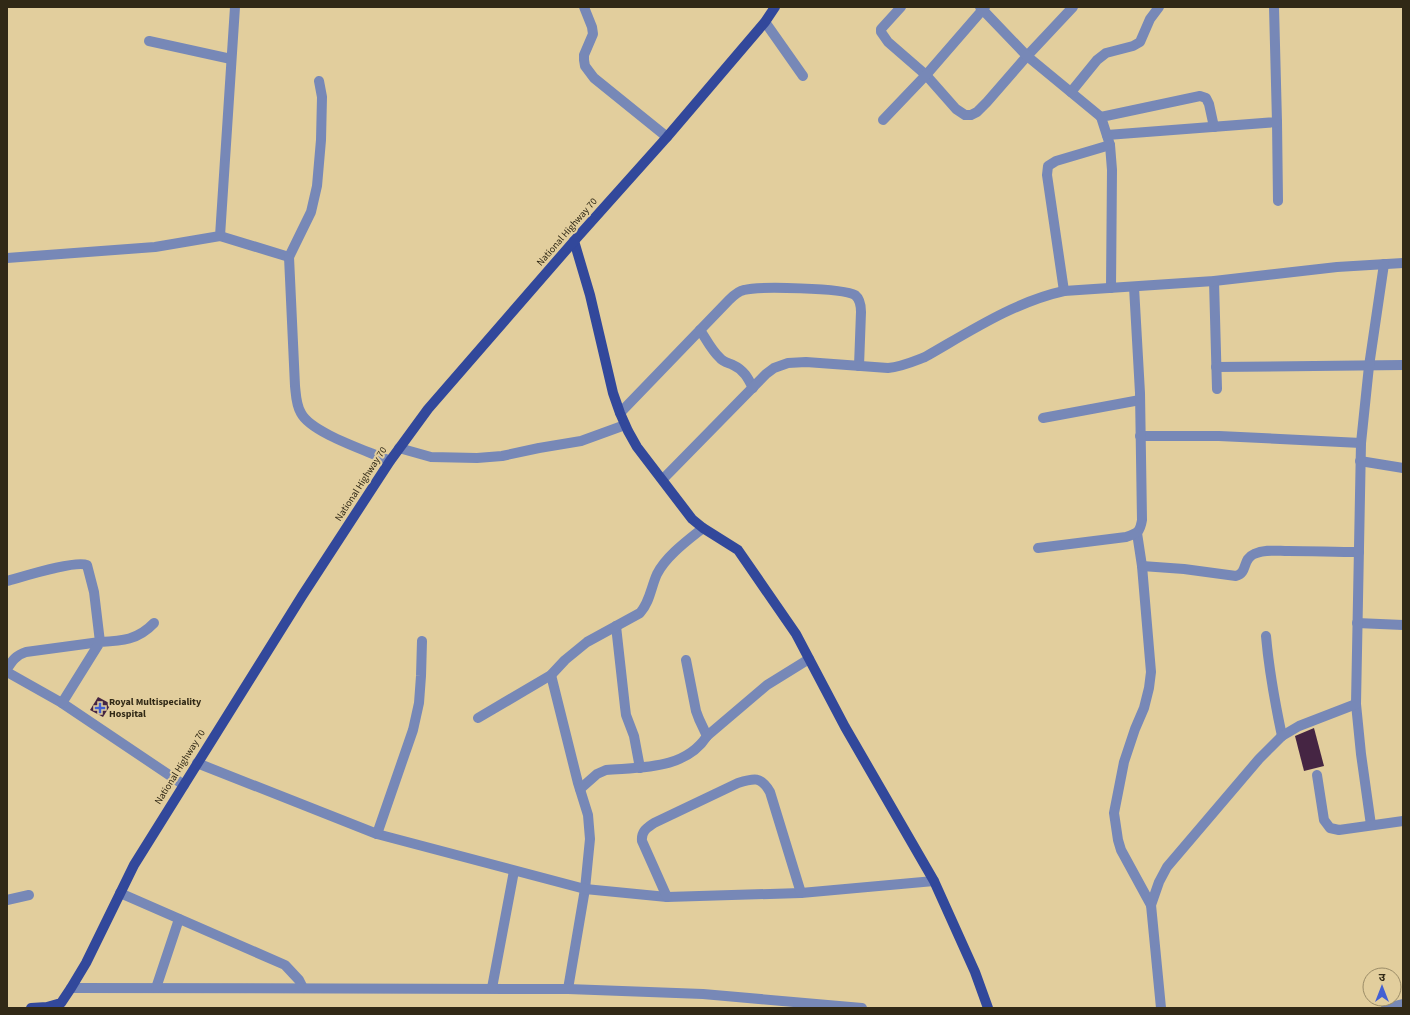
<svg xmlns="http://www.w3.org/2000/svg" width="1410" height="1015" viewBox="0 0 1410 1015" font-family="'Source Sans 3','Noto Sans Devanagari',sans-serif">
  <rect width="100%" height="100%" fill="#e2ce9d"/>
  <g fill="#452543">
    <polygon points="98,697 111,704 103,717 90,710"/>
    <polygon points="1314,728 1324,766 1304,771 1295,736"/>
  </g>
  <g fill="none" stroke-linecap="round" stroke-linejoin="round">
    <g stroke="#7788b7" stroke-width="10">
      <polyline points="584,7 592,27 593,34 584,55 584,60 585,66 594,78 667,137"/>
      <polyline points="901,7 881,29 881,32 888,42 926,75 956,109 965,115 971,115 977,112 987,102 1027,56 1073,7"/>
      <polyline points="980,7 1027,56 1101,117"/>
      <polyline points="765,22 803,76"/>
      <polyline points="149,41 231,59"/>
      <polyline points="1071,92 1097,60 1106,53 1133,46 1140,42 1150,19 1159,7"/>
      <polyline points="883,120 926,75 985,7"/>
      <polyline points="1277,122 1278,201"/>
      <polyline points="1107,135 1277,122 1274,7"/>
      <polyline points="220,236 289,257 311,212 317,186 321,140 322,97 319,81"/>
      <path d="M289,257L295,386C296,395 296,405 301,413C311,433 368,451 390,461"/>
      <polyline points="7,258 155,247 220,236 235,7"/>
      <polyline points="1214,281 1217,389"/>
      <polyline points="1111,288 1112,170 1110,145 1101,117 1200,96 1206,98 1209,104 1214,127"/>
      <polyline points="1064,291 1047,175 1048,166 1056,161 1110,145"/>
      <path d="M700,330C706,339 712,351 720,358C723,362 729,363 733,365C744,370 748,378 753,388"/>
      <polyline points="1216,367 1403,365"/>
      <path d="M620,413L729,300C733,296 738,291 744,290C759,286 843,288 855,295C860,299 861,306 861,312L859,366"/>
      <polyline points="1043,418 1140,400"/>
      <polyline points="1140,436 1219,436 1361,443"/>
      <polyline points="399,448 431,457 477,458 502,456 539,448 581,441 625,425"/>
      <polyline points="1360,461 1403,468"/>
      <path d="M663,479L766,374L774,368L788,363L806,362L888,368C901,367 912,362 925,357C969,332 1014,302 1064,291L1214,281L1337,267L1403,263"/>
      <polyline points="1137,533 1142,566 1151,672 1149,688 1144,708 1135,729 1124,762 1114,813 1118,840 1121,850 1151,905"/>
      <path d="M1038,548L1126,537C1138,533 1140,532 1142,520L1140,393L1134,287"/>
      <path d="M1142,566L1184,569L1236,576C1248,573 1242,559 1254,554C1265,549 1277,551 1288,551C1312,551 1335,552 1359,552"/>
      <path d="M7,581C22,577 75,560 87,565L94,592L100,642L26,652C16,655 12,661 7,669"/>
      <polyline points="1357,623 1403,625"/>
      <polyline points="616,626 625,707 626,715 634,736 640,768"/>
      <path d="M1266,636C1269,670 1275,703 1282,736"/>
      <polyline points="686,660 696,711 699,719 707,736 767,685 809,659"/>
      <polyline points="7,672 62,703 184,785"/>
      <polyline points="551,675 578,783 588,815 590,839 585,889 568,989"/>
      <path d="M62,703L100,642C122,641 138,640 154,623"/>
      <polyline points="1356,704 1361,754 1371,825"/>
      <path d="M478,718L551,675L565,660L587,642L640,613C650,602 651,587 657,574C666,556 688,540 703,528"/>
      <polyline points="197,763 377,834 585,889 667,897 801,893 934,881"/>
      <polyline points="1317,775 1324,820 1330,828 1339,830 1403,821"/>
      <path d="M580,789L597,774L606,770C641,767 685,770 707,736"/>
      <polyline points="377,834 413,730 419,703 421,676 422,641"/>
      <polyline points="120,893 285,965 299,980 303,988"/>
      <path d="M667,897L642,841C641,831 647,828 654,823L738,783C754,778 761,776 770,792L801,893"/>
      <polyline points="7,900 29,895"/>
      <polyline points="71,988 568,989 703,994 862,1008"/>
      <polyline points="156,988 179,919"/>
      <polyline points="492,988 514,871"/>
      <polyline points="1161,1008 1151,905 1159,882 1167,867 1259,759 1282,736 1299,726 1356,704 1361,443 1369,366 1384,264"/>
      <polyline points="1386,1008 1403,1004"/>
    </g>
    <g stroke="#32489b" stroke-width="10">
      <polyline points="574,241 590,295 613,393 620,413 628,431 637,447 692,519 703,528 738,550 796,634 845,727 934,881 975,972 988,1008"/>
      <polyline points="31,1008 47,1007 61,1003 71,988 86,963 134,865 302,596 390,461 428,409 574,241 667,137 765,22 775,7"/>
    </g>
  </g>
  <path fill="#4360d3" stroke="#e2ce9d" stroke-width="1.5" d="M98 702h4v4h4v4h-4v4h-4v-4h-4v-4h4z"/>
  <g text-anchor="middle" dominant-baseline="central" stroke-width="4" stroke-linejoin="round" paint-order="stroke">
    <g font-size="10" fill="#312916" stroke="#e2ce9d">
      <text transform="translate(567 232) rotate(-49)">National Highway 70</text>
      <text transform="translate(361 484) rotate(-57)">National Highway 70</text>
      <text transform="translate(180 767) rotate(-58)">National Highway 70</text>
    </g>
    <g font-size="10" font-weight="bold" fill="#312916" stroke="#e2ce9d" text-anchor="start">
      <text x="109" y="702">Royal Multispeciality<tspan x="109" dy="12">Hospital</tspan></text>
    </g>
  </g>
  <rect width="1410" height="1015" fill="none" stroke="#312916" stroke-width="16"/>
  <g transform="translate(1382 987)"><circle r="19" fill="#e2ce9d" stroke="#9b8c67"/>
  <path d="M0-3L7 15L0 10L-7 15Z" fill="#4360d3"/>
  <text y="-6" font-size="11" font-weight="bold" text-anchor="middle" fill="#312916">उ</text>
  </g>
</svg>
